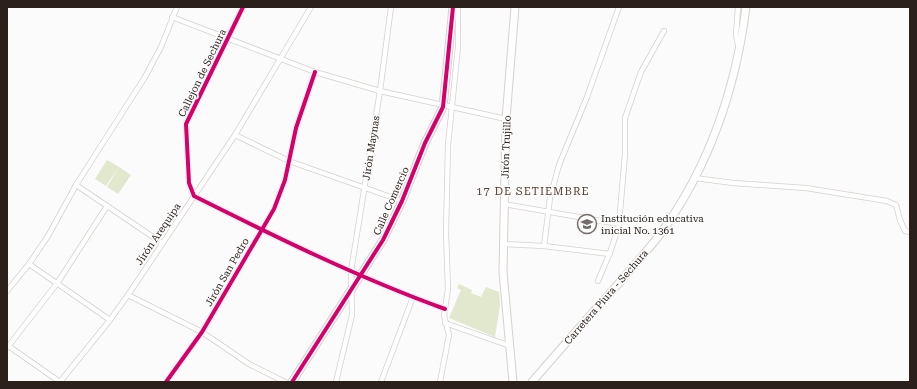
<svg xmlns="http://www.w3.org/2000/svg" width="917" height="389" viewBox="0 0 917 389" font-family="'Roboto Serif',serif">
  <rect width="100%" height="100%" fill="#fbfbfb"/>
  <g fill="#e1e8cd">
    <polygon points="107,160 119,167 106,186 95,179"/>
    <polygon points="119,167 131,175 118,194 107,187"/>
    <polygon points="459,284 472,290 471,293 481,297 486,287 499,292 500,305 495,337 449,318 461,290 457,288"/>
  </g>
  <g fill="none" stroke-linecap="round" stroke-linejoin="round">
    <g stroke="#d6d1cd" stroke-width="6">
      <g id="street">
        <path d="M243,7L186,124L189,183L194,196C276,237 359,278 445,309"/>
        <polyline points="738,7 736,35 738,45"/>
        <polyline points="172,17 315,72 380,91 506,119"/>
        <polyline points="235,135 289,161 402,201"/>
        <polyline points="695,178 733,183 806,188 887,201 896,205 900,220 905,231 910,232"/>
        <polyline points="76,185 162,243"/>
        <polyline points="504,204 619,224"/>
        <polyline points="504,244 544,246 610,254"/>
        <polyline points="544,246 550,198 559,165 587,97 619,7"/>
        <polyline points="29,264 110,320"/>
        <polyline points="598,281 611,250 619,224 625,154 625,118 641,72 664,31"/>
        <polyline points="7,291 29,264 48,236 76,185 145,77 161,47 177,7"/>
        <polyline points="128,295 202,332 249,364 285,382"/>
        <polyline points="445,323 510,346"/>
        <polyline points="7,345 60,382"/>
        <polyline points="7,348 58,282 107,206"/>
        <polyline points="60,382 110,320 128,295 235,135 311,7"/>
        <polyline points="166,382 202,332 274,209 285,180 296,128 315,72"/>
        <polyline points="336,382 352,315 351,271 380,91 391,7"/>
        <polyline points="381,382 413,297"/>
        <polyline points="440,382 449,335 444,315 448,289 446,232 448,145 458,47 458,7"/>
      </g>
    </g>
    <g stroke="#d6d1cd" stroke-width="9">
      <g id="secondary">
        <polyline points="292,382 383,240 402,201 425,143 443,107 453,7"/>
        <polyline points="513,382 503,272 506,119 515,7"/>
      </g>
    </g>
    <g stroke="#d6d1cd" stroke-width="9">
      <path id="primary" d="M532,382C558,352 585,321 612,291C629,271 648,251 664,229C711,162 736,87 746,7"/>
    </g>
    <use href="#street" stroke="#fefefe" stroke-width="4.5"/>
    <use href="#secondary" stroke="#fefefe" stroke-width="7"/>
    <use href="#primary" stroke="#fefefe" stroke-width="7"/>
    <g stroke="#fbfbfb" stroke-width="6">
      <g id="cycleway">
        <path d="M243,7L186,124L189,183L194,196C276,237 359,278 445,309"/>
        <polyline points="166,382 202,332 274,209 285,180 296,128 315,72"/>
        <polyline points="292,382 383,240 402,201 425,143 443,107 453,7"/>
      </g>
    </g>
    <use href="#cycleway" stroke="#d6006c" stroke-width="4"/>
  </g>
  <defs>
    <g id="school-ring" transform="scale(1)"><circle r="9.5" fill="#fbfbfb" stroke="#746d69" stroke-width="1.5"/><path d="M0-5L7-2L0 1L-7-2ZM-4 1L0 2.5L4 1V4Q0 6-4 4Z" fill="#746d69"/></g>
  </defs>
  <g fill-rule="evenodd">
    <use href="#school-ring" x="587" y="224"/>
  </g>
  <g text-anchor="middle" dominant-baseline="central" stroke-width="3.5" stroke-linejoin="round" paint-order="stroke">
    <g font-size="10" fill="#2c211a" stroke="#fbfbfb">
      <text transform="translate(202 73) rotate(-64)">Callejon de Sechura</text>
      <text transform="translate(506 147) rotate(-88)">Jirón Trujillo</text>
      <text transform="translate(371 148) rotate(-81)">Jirón Maynas</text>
      <text transform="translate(391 201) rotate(-66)">Calle Comercio</text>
      <text transform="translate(158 234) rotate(-56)">Jirón Arequipa</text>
      <text transform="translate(227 272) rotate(-60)">Jirón San Pedro</text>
      <text transform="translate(606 297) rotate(-49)">Carretera Piura - Sechura</text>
    </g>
    <g font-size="10" fill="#2c211a" stroke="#fbfbfb" text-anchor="start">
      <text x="601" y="218">Institución educativa<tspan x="601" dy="12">inicial No. 1361</tspan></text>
    </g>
    <g font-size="11" letter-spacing="1" fill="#5a4132" stroke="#fbfbfb">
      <text x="533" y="191">17 DE SETIEMBRE</text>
    </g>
  </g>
  <rect width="917" height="389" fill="none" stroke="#2c211a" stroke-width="16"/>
</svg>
